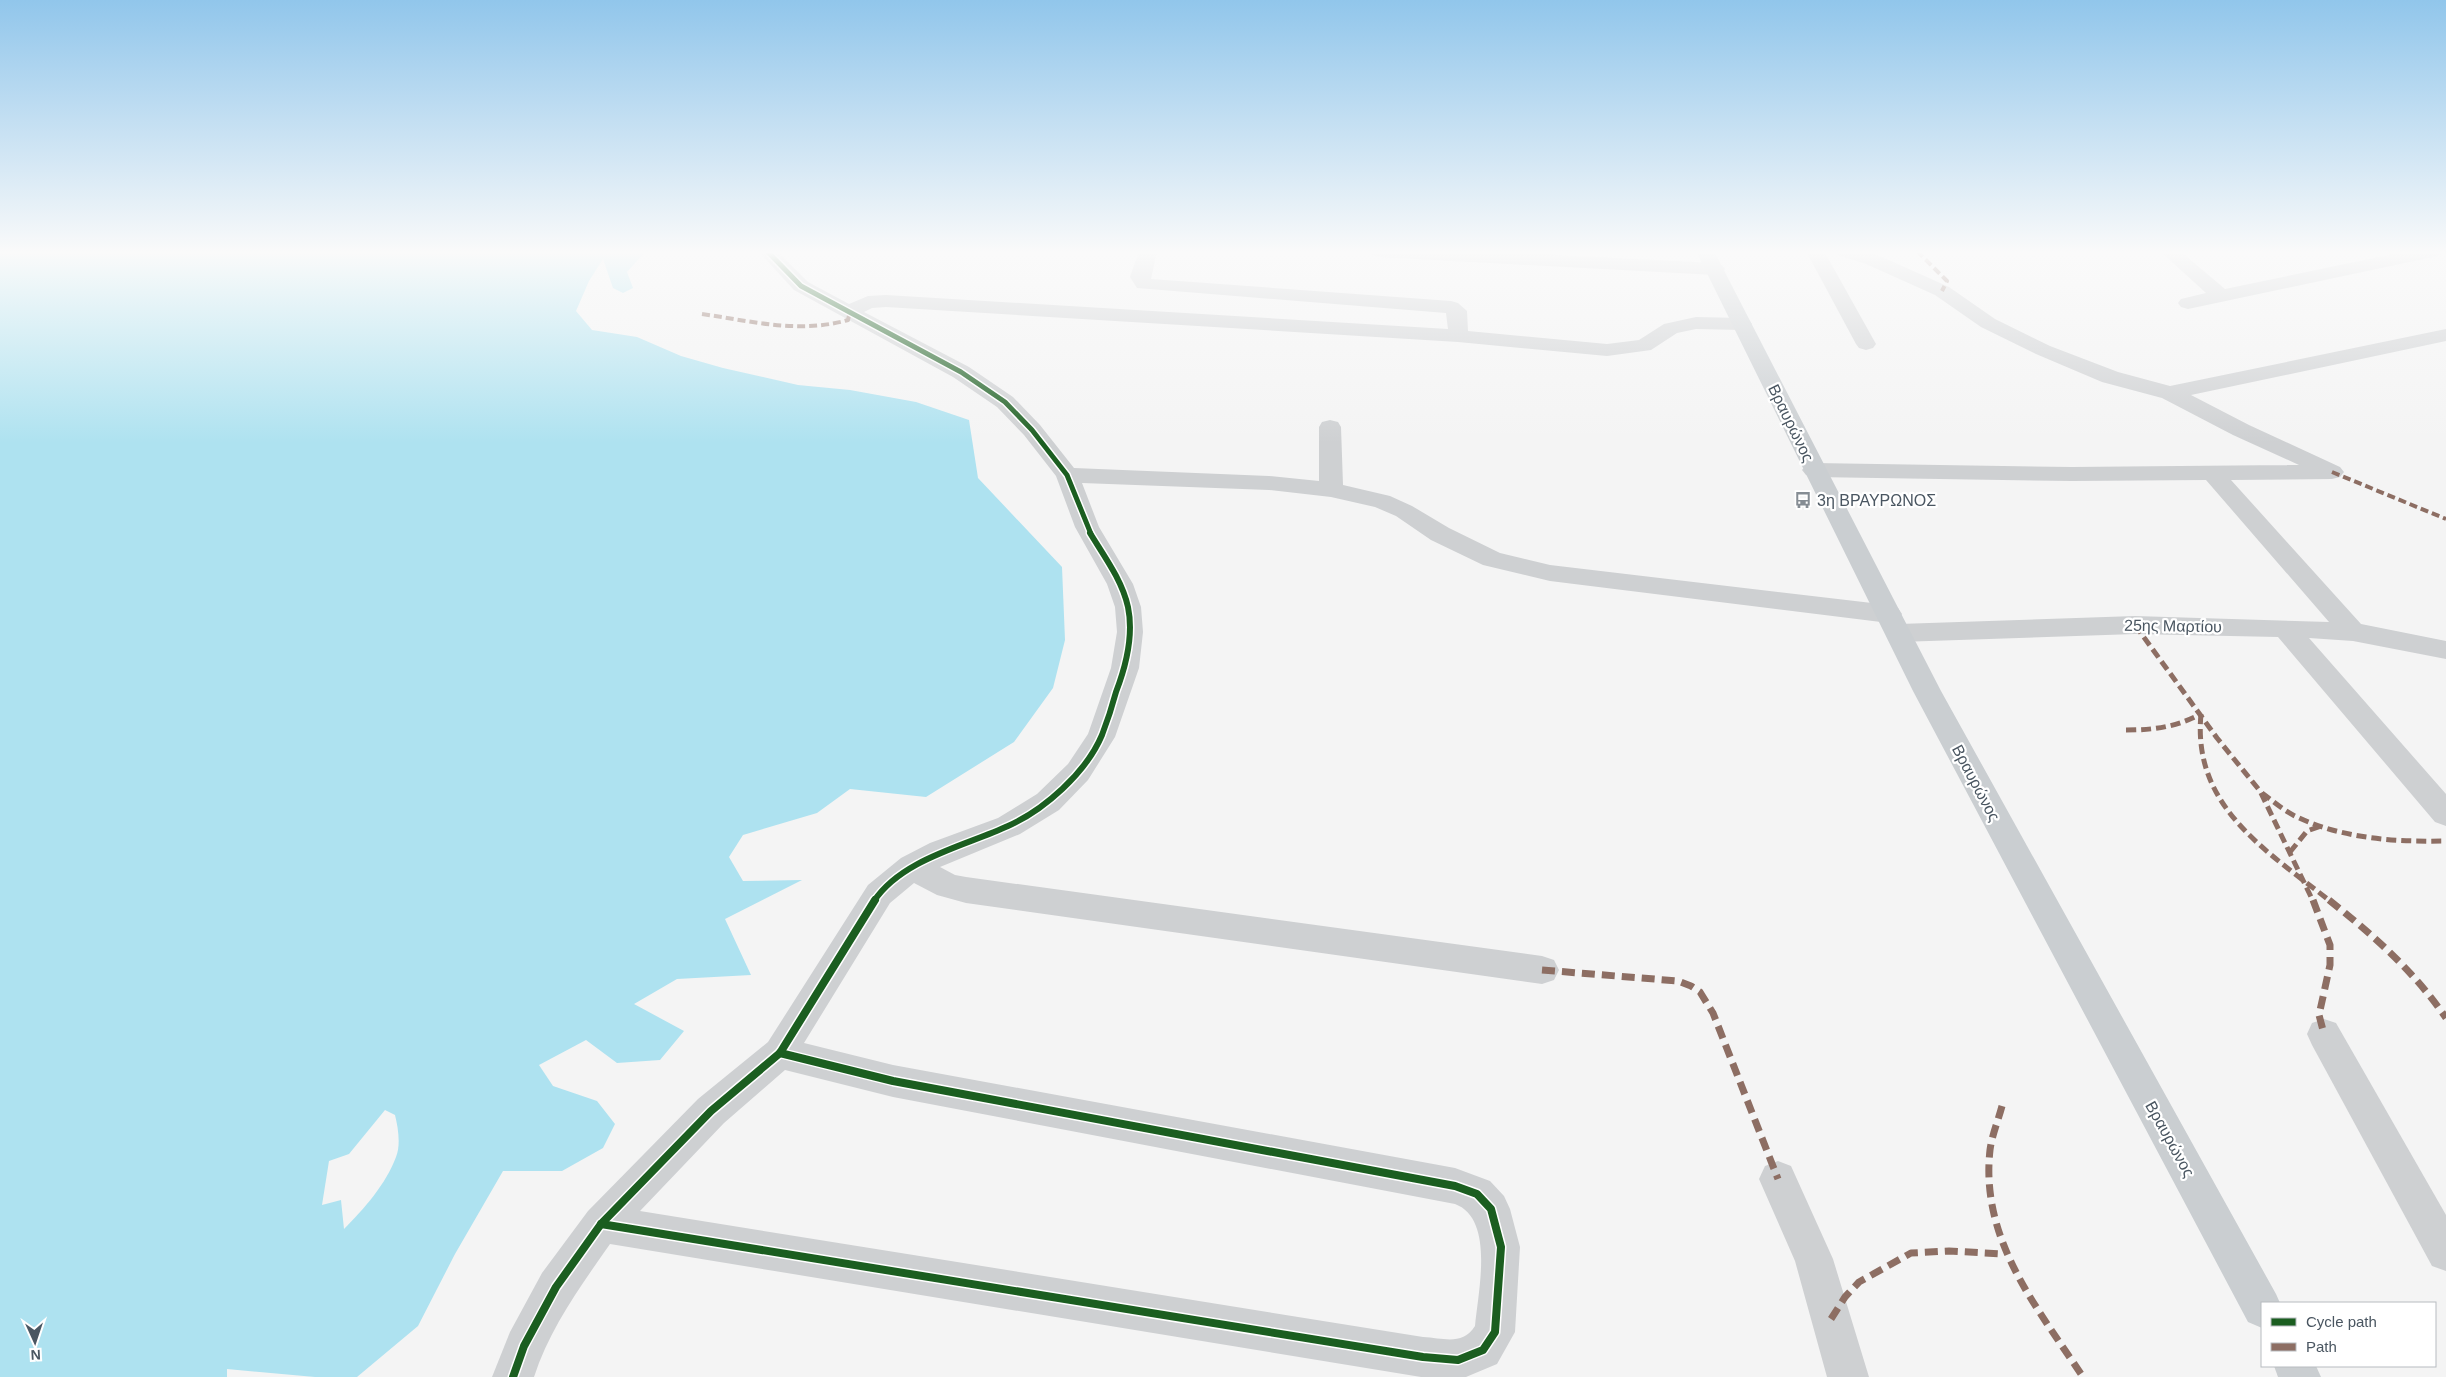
<svg xmlns="http://www.w3.org/2000/svg" width="2446" height="1377" viewBox="0 0 2446 1377" font-family="Helvetica,sans-serif">
  <rect width="100%" height="100%" fill="#f4f4f4"/>
  <path fill="#aee2f0" fill-rule="evenodd" d="M0,251H646L627,272L633,288L623,293L613,288L603,259L589,281L576,311L592,330L637,337L681,356L723,368L798,385L850,390L916,402L969,420L978,478L1062,567L1065,640L1053,688L1014,742L926,797L850,789L817,813L743,835L729,857L743,881L802,880L725,919L751,975L677,979L634,1004L684,1031L660,1060L617,1063L586,1040L539,1065L553,1086L597,1101L615,1124L603,1148L562,1171H503L455,1254L418,1326L357,1377H315L227,1369V1377H0ZM385,1110L395,1115C398,1127 401,1145 396,1157C386,1184 364,1209 344,1229L341,1200L322,1205L329,1161L349,1154Z"/>
  <g fill="none" stroke-linecap="round" stroke-linejoin="round">
    <g fill="#ced0d2" fill-rule="evenodd">
      <path d="M758,251H777L808,282L849,304L868,296L886,295L1448,329L1446,313L1137,288L1130,277L1139,251H1157L1151,279L1451,301L1458,303L1467,311L1468,331L1607,344L1639,340L1664,324L1696,317L1742,318L1749,320L1752,324L1749,328L1742,330L1696,329L1677,333L1651,350L1607,356L1458,342L886,307L872,308L864,312L969,367L1013,397L1040,425L1074,468L1269,476L1319,481V427L1322,422L1330,420L1338,422L1341,427L1343,485L1390,496L1412,506L1449,528L1500,553L1550,565L1889,605L1898,608L1902,614L1898,620L1889,623L1550,581L1483,565L1431,540L1396,516L1375,507L1331,497L1269,490L1082,483L1099,527L1133,584L1141,607L1143,632L1139,668L1115,737L1088,780L1059,810L1020,834L940,867L955,875L966,877L1542,956L1554,960L1559,970L1554,980L1542,984L966,903L937,895L914,883L890,903L804,1043L893,1065L1455,1168L1490,1181L1504,1196L1510,1209L1520,1247L1515,1332L1497,1364L1466,1377H1421L610,1244C580,1287 550,1328 534,1377H492L510,1332L542,1273L588,1211L698,1099L768,1042L868,885L901,858L930,843L998,818L1037,794L1068,764L1088,734L1111,668L1117,632L1115,607L1107,584L1075,527L1056,476L1024,435L997,407L953,377L794,290ZM785,1070L893,1097L1455,1204C1495,1219 1478,1292 1475,1326C1462,1346 1444,1338 1423,1337L640,1211L724,1123Z"/>
      <polygon points="1370,251 1478,251 1715,263 1722,265 1725,269 1722,273 1715,275 1379,257 1372,255"/>
      <polygon points="1806,251 1824,251 1876,344 1873,348 1866,350 1859,348 1856,344"/>
      <polygon points="1836,251 1863,251 1880,256 1949,287 1995,319 2050,346 2118,372 2170,386 2446,329 2446,341 2191,395 2249,425 2340,467 2344,472 2340,477 2332,479 2231,480 2361,624 2446,641 2446,659 2353,641 2309,638 2446,794 2446,826 2435,822 2278,637 2135,634 1899,642 1890,639 1886,633 1890,627 1899,624 2135,616 2329,622 2206,480 2072,481 1814,477 1806,475 1802,470 1806,465 1814,463 2072,467 2299,465 2233,435 2162,398 2102,382 2036,354 1981,327 1935,295 1866,264 1838,255"/>
      <polygon points="2160,251 2180,251 2225,289 2408,251 2442,251 2440,255 2433,257 2188,309 2181,307 2178,303 2181,299 2206,293"/>
      <polygon points="2324,1019 2336,1023 2446,1215 2446,1271 2432,1266 2312,1045 2307,1034 2312,1023"/>
      <polygon points="1778,1161 1791,1166 1833,1259 1869,1377 1827,1377 1795,1261 1759,1179 1765,1166"/>
    </g>
    <g fill="#caced1" fill-rule="evenodd">
      <polygon points="1696,251 1714,251 1941,691 2276,1294 2280,1303 2262,1303 2262,1328 2248,1322 1913,691"/>
      <polygon points="2274,1366 2316,1366 2321,1377 2278,1377"/>
    </g>
    <g stroke="#8d6e63" stroke-width="4" stroke-dasharray="8 4" stroke-linecap="butt">
      <polyline points="1917,251 1947,281 1942,291"/>
      <path d="M702,314C751,321 799,334 848,320L850,311"/>
      <polyline points="2332,472 2446,519"/>
    </g>
    <g stroke="#8d6e63" stroke-width="5" stroke-dasharray="10 5" stroke-linecap="butt">
      <polyline points="2135,625 2217,738 2260,791 2313,901"/>
      <path d="M2201,714C2192,807 2267,851 2330,901"/>
      <path d="M2126,730C2154,730 2176,727 2201,714"/>
      <path d="M2262,793C2273,801 2284,811 2297,817C2344,839 2396,842 2446,841"/>
      <polyline points="2290,852 2307,831 2321,826"/>
    </g>
    <g stroke="#8d6e63" stroke-width="7" stroke-dasharray="13 7" stroke-linecap="butt">
      <polyline points="2313,900 2330,945 2330,965 2319,1015 2324,1034"/>
      <path d="M2329,900C2373,935 2414,971 2446,1018"/>
      <polyline points="1542,970 1678,981 1691,986 1700,992 1713,1013 1778,1179"/>
      <path d="M2002,1106C1998,1121 1992,1135 1990,1150C1980,1240 2037,1307 2083,1377"/>
      <polyline points="1831,1319 1845,1297 1859,1282 1911,1253 1949,1251 2004,1254"/>
    </g>
    <g stroke="#fff" stroke-width="8">
      <polyline id="cycleway-far2" points="767,251 801,286 961,372 1005,402 1032,430 1067,475 1091,534"/>
    </g>
    <g stroke="#fff" stroke-width="9">
      <path id="cycleway-far1" d="M874,901C902,859 965,846 1008,826C1044,810 1086,773 1102,735C1107,722 1112,707 1116,692C1126,666 1134,636 1128,607C1122,580 1104,556 1090,533"/>
    </g>
    <g stroke="#fff" stroke-width="11">
      <g id="cycleway">
        <polyline points="601,1224 1423,1357 1458,1360 1483,1350 1495,1332 1501,1247 1491,1209 1477,1194 1455,1186 893,1081 780,1053"/>
        <polyline points="513,1377 524,1346 556,1287 601,1224 711,1111 780,1053 875,900"/>
      </g>
    </g>
    <use href="#cycleway-far2" stroke="#1b5e20" stroke-width="5"/>
    <use href="#cycleway-far1" stroke="#1b5e20" stroke-width="6"/>
    <use href="#cycleway" stroke="#1b5e20" stroke-width="8"/>
  </g>
  <linearGradient id="sky" x2="0" y2="1"><stop stop-color="#91c6eb"/><stop offset="0.57" stop-color="#fafafa"/><stop offset="1" stop-color="#fafafa" stop-opacity="0"/></linearGradient>
  <rect width="2446" height="443" fill="url(#sky)"/>
  <defs>
    <g id="bus-bare" transform="scale(1.35)"><path d="M-5-6H5V4H4V6H2V4H-2V6H-4V4H-5ZM-3.5-4V0h7V-4ZM-3.5 1.2v1.5H-2V1.2ZM2 1.2v1.5H3.5V1.2Z" fill="#868d94" stroke="#fff" stroke-width="2.5" paint-order="stroke"/></g>
  </defs>
  <g fill-rule="evenodd">
    <use href="#bus-bare" x="1803" y="500"/>
  </g>
  <g text-anchor="middle" dominant-baseline="central" stroke-width="4.5" stroke-linejoin="round" paint-order="stroke">
    <g font-size="16" fill="#4a5661" stroke="#fff">
      <text transform="translate(1791 423) rotate(64)">Βραυρώνος</text>
      <text transform="translate(2173 626) rotate(1)">25ης Μαρτίου</text>
      <text transform="translate(1976 783) rotate(62)">Βραυρώνος</text>
      <text transform="translate(2170 1139) rotate(61)">Βραυρώνος</text>
    </g>
    <g font-size="16" fill="#4a5661" stroke="#fff" text-anchor="start">
      <text x="1817" y="500">3η ΒΡΑΥΡΩΝΟΣ</text>
    </g>
  </g>
  <rect x="2261" y="1302" width="175" height="65" fill="#ffffff" stroke="#b7bbc0"/>
  <rect x="2271" y="1318" width="25" height="8" fill="#1b5e20" stroke="#b7bbc0"/>
  <text x="2306" y="1327" font-size="15" fill="#4a5661">Cycle path</text>
  <rect x="2271" y="1343" width="25" height="8" fill="#8d6e63" stroke="#b7bbc0"/>
  <text x="2306" y="1352" font-size="15" fill="#4a5661">Path</text>
  <g transform="translate(35 1342) rotate(177)" stroke="#ffffff" stroke-width="4" paint-order="stroke">
  <path d="M0-4L9 19L0 12L-9 19Z" fill="#4a5661"/>
  <text y="-8" font-size="14" font-weight="bold" text-anchor="middle" fill="#4a5661">N</text>
  </g>
</svg>
